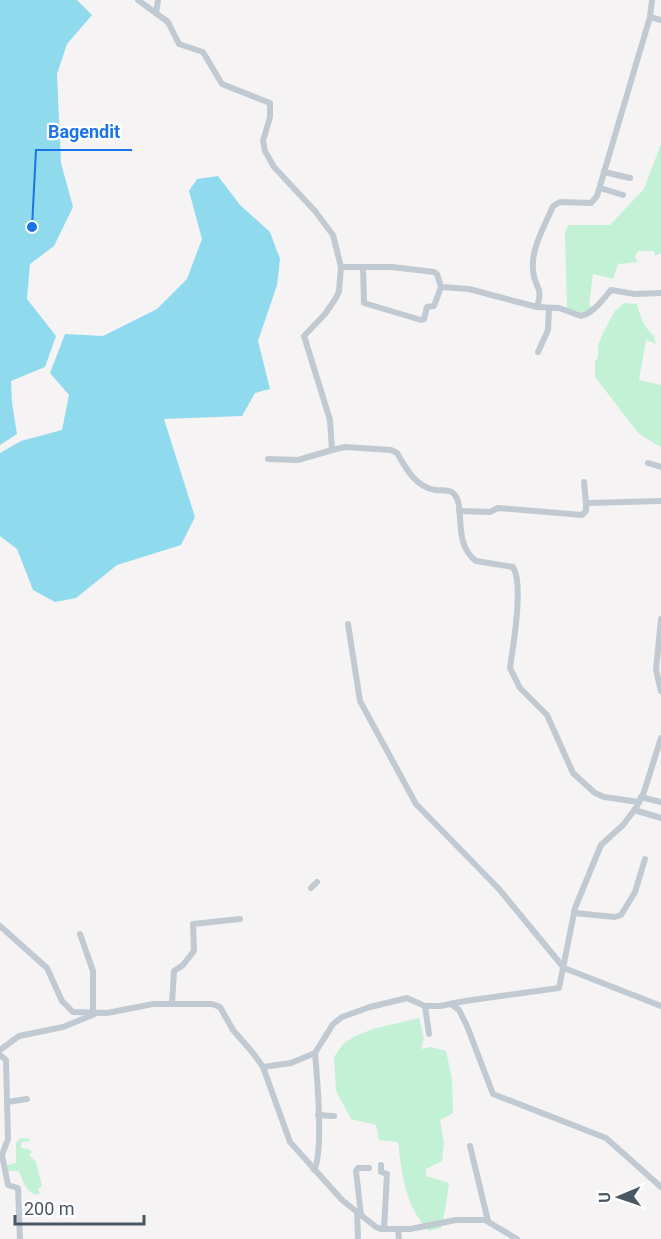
<svg xmlns="http://www.w3.org/2000/svg" width="661" height="1239" viewBox="0 0 661 1239" font-family="Roboto,sans-serif">
  <rect width="100%" height="100%" fill="#f5f3f3"/>
  <g fill="#c3f1d5">
    <polygon points="661,144 661,253 655,256 654,251 638,251 635,257 638,262 618,264 613,279 593,274 589,305 593,308 584,316 567,310 565,233 568,225 610,225 644,189"/>
    <path d="M624,303L637,304C640,316 644,328 654,336L656,344L646,340L639,380L661,385V447L639,434L595,377V362L598,357V345L603,333L615,311Z"/>
    <path d="M419,1018L424,1038L421,1049L431,1047L446,1051L452,1079L453,1113L440,1120L444,1143L442,1161L426,1169V1176L449,1183L445,1211L441,1228L429,1231C405,1206 402,1175 398,1142L379,1140L376,1125L351,1119L336,1091L334,1057L343,1044L355,1036L373,1029Z"/>
    <path d="M21,1138L30,1139V1141L21,1142V1148L29,1149L32,1152L29,1155L36,1162L42,1186L38,1189L40,1193L37,1195C26,1192 23,1182 19,1171H7V1165L16,1163V1142Z"/>
  </g>
  <g fill="#90daee">
    <polygon points="0,0 77,0 92,15 67,44 57,74 61,163 73,207 54,246 30,264 27,299 56,336 45,367 11,381 12,403 17,434 0,445"/>
    <polygon points="218,176 240,205 270,232 280,259 277,285 258,341 270,389 255,393 242,416 164,419 195,517 181,545 117,565 76,598 55,602 33,590 17,549 0,536 0,453 21,441 62,430 69,395 50,373 65,334 103,336 157,309 187,279 202,239 189,191 197,179"/>
  </g>
  <g fill="none" stroke-linecap="round" stroke-linejoin="round">
    <g stroke="#c1cad2" stroke-width="6">
      <path d="M138,0L168,22L179,44L203,52L222,84L270,103V117L263,141L265,151L274,167L315,211L333,235L341,267L339,291L336,298L325,314L304,336L330,420L332,450L345,447L391,450L397,453C406,469 416,487 435,490C441,491 449,489 453,493C467,505 451,542 476,561L513,567C524,584 513,646 510,668L520,688L547,715L573,773L595,793L604,797L639,802"/>
      <polyline points="156,13 158,0"/>
      <polyline points="650,17 661,20"/>
      <polyline points="604,172 630,178"/>
      <polyline points="600,188 623,195"/>
      <path d="M341,267H392L434,272L437,274L441,287L469,289L537,307L559,308L581,316C594,313 603,299 611,290L635,294L661,293"/>
      <polyline points="363,267 364,303 421,320 424,319 427,307 434,306 441,287"/>
      <path d="M537,307C544,285 534,289 533,270C531,247 545,226 553,206L560,202L591,203L597,196L650,17L652,0"/>
      <polyline points="538,352 548,330 549,308"/>
      <polyline points="268,459 298,460 332,450"/>
      <polyline points="648,463 661,467"/>
      <polyline points="584,482 586,503"/>
      <polyline points="459,511 490,512 498,508 582,515 586,511 586,503 588,503 661,501"/>
      <polyline points="661,619 656,670 661,691"/>
      <polyline points="348,624 360,701 416,804 499,889 564,968 661,1006"/>
      <polyline points="641,797 661,802"/>
      <polyline points="634,810 661,818"/>
      <polyline points="311,888 317,882"/>
      <polyline points="574,913 615,917 621,915 635,892 645,859"/>
      <polyline points="0,926 47,968 62,1001 73,1012 107,1013 153,1004 212,1004 220,1007 233,1030 253,1053 263,1067 290,1142 342,1200 376,1227 381,1229 410,1229 456,1220 485,1220 517,1239"/>
      <polyline points="80,934 93,971 93,1014"/>
      <polyline points="172,1004 174,971 183,965 194,951 193,924 240,919"/>
      <polyline points="451,1004 459,1010 467,1026 493,1094 606,1138 661,1187"/>
      <polyline points="425,1006 429,1034"/>
      <polyline points="0,1050 19,1036 63,1027 95,1014"/>
      <polyline points="0,1055 6,1060 8,1139 2,1155 8,1185 18,1188 20,1239"/>
      <polyline points="263,1067 291,1063 315,1053 333,1024 342,1017 370,1007 407,998 425,1006 440,1006 465,1001 559,988 575,908 601,845 623,825 636,808 644,792 661,738"/>
      <polyline points="7,1102 27,1099"/>
      <polyline points="318,1115 334,1116"/>
      <polyline points="470,1146 488,1221"/>
      <polyline points="381,1165 381,1172 387,1174 384,1229"/>
      <path d="M314,1170C324,1152 317,1076 315,1053"/>
      <polyline points="357,1211 358,1239"/>
      <polyline points="361,1215 356,1171 358,1168 369,1168"/>
      <polyline points="398,1230 399,1239"/>
    </g>
  </g>
  <path fill="none" stroke="#1a73e8" stroke-width="2" d="M32 227L36 150H132"/>
  <circle fill="#1a73e8" stroke="#fff" stroke-width="2" cx="32" cy="227" r="6"/>
  <g font-size="18" text-anchor="middle" font-weight="bold" fill="#1a73e8" stroke="#fff" stroke-width="4.5" stroke-linejoin="round" paint-order="stroke">
    <text x="84" y="138">Bagendit</text>
  </g>
  <g transform="translate(619 1197) rotate(268)" stroke="#ffffff" stroke-width="4.5" paint-order="stroke">
  <path d="M0-4.5L10 22L0 15L-10 22Z" fill="#4a5661"/>
  <text y="-9" font-size="16" font-weight="bold" text-anchor="middle" fill="#4a5661">U</text>
  </g>
  <path d="M15 1215v9h129v-9" fill="none" stroke="#4a5661" stroke-width="3"/>
  <text x="24" y="1215" font-size="18" fill="#4a5661" stroke="#ffffff" stroke-width="4.5" paint-order="stroke">200 m</text>
</svg>
